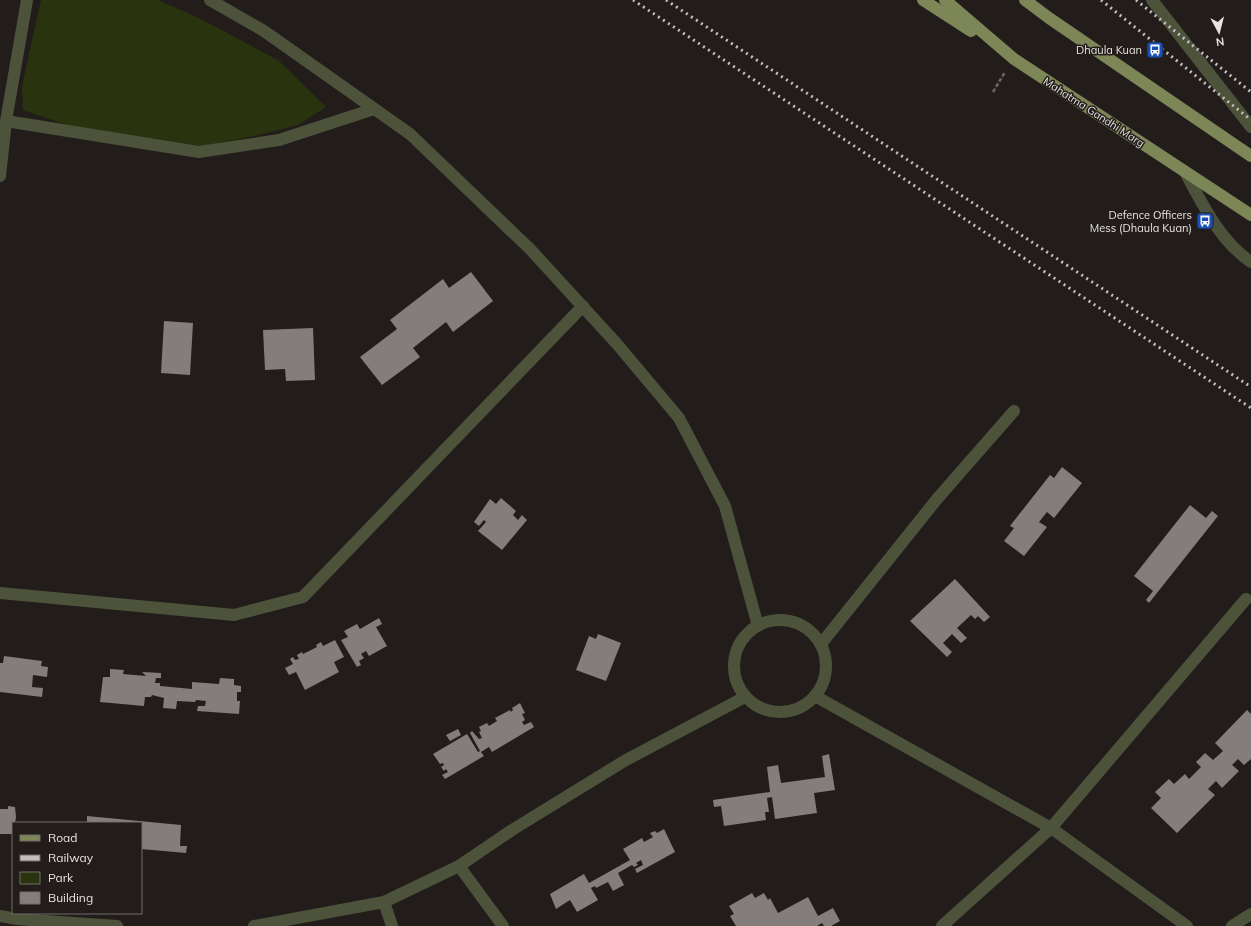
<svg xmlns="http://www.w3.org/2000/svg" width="1251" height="926" viewBox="0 0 1251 926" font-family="Mulish,sans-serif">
  <rect width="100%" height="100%" fill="#221d1b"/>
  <polygon fill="#29340e" points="41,0 158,0 203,20 279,61 326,107 298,125 254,136 203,146 67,125 23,110 22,86"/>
  <g fill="#847d7b">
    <polygon points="471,272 493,301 453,332 446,322 413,348 420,357 382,385 360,357 397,329 390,320 443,279 449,288"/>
    <polygon points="164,321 193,323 190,375 161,373"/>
    <polygon points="313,328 315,380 286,381 285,369 265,370 263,330"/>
    <polygon points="1062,467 1082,483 1054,518 1047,512 1039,522 1047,527 1024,556 1004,541 1014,528 1010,526 1050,475 1054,478"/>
    <polygon points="501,498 516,511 513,515 518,520 522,515 527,520 502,550 478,531 486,522 484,520 479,526 474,522 490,499 496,504"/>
    <polygon points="1190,505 1206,518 1212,511 1218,516 1149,603 1146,600 1153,591 1134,576"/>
    <polygon points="955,579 990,617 984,622 978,616 975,619 971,615 957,628 967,638 961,643 952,634 943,643 952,652 947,657 910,621"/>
    <polygon points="379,618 382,624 376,627 387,646 369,656 366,651 361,654 364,658 359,661 361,665 357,667 341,640 348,637 344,631 357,624 360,629"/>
    <polygon points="598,634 621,643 606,681 576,670 589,636 596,639"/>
    <polygon points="335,640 344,657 334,662 339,672 305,690 296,672 289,675 285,668 293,664 290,659 293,657 295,660 299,659 297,655 302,652 303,654 317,647 316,645 321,642 323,646"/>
    <polygon points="4,656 42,661 41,666 48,667 47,677 33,675 32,687 43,688 42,697 0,692 0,663 3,663"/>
    <polygon points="110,669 124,670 123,674 146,676 142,672 161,673 161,678 156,678 155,683 160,683 160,686 192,689 192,682 219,684 220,678 234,679 234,685 241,686 241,692 237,692 237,701 240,701 239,714 197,711 198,706 205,706 206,701 196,700 195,702 177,701 176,709 163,708 164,698 152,695 151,697 145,697 144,706 100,702 103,677 110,677"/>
    <polygon points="520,703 525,713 522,714 525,720 522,722 524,725 531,722 534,727 492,752 489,747 481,752 484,756 445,779 442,775 448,772 446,769 444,771 441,767 444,765 443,763 440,764 433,754 467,734 478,752 480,751 470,733 472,731 479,739 482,738 479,732 481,731 479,727 487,723 489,726 497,721 495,718 510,710 511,712 513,710 512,708"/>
    <polygon points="1247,710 1251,714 1251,759 1244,765 1238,759 1232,765 1239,771 1222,788 1216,781 1208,789 1215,795 1177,833 1151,808 1161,798 1155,792 1169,779 1174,784 1185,774 1189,779 1201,767 1196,762 1205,753 1213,760 1223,751 1215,743"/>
    <polygon points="458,729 461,735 450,741 446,735"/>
    <polygon points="829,754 835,790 814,793 817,813 775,819 772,797 767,798 769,812 765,812 766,820 724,826 721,806 714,807 713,800 770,792 767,767 778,765 781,783 825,777 822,756"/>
    <polygon points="8,806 15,807 16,817 15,823 13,823 13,834 0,834 0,809 8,809"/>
    <polygon points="87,816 181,825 180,846 187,846 186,853 141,849 142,833 141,823 87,823"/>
    <polygon points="664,829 675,852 637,873 635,869 643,865 641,860 636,863 638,865 634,867 632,865 618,873 624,885 613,891 608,882 596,888 595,886 591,888 598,900 577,912 570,900 556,909 550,894 584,874 589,883 630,860 623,849 642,838 644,842 653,837 650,833 655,831 657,833"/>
    <polygon points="752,893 755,898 764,893 768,900 770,898 778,913 808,897 818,916 833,908 840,921 831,926 824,926 822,923 817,926 736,926 730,916 734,914 729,906"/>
  </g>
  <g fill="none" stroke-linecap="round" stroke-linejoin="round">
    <polyline stroke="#6b6665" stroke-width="2.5" stroke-dasharray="4 2" stroke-linecap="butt" points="993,92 1005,72"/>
    <path stroke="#4d523b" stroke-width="12" d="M1185,172C1203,205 1220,241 1251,262"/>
    <g stroke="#4d523b" stroke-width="12">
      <polyline points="210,0 264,31 410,134 530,249 617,344 679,418 725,506 758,626"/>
      <polyline points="1152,0 1251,127"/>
      <polyline points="6,121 199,152 279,140 374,109"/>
      <polyline points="0,176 6,121 27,0"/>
      <polyline points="0,593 234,615 303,597 583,306"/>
      <circle cx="780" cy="666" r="46"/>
      <polyline points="821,644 937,499 1014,411"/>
      <polyline points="815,696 1051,828 1187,926"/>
      <polyline points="459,866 503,926"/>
      <polyline points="384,902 392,926"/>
      <polyline points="0,916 17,919 117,926"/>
      <polyline points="254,926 384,902 459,866 512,830 626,760 745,697"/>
      <polyline points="942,926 1051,828 1246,599"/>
      <polyline points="1232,926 1251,914"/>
    </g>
    <g stroke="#7d8656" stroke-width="12">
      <polyline points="923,0 971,31"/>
      <polyline points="945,0 1014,59 1251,215"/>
      <polyline points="1025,0 1049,18 1251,156"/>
    </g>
    <g stroke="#c3bebd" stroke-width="3" stroke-dasharray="2 4" stroke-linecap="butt">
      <polyline points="633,0 1251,408"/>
      <polyline points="666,0 1251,387"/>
      <polyline points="1101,0 1251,120"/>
      <polyline points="1136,0 1251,92"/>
    </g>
  </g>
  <defs>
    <g id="bus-square" transform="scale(0.9)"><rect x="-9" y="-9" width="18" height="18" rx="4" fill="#1a4fb4" stroke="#221d1b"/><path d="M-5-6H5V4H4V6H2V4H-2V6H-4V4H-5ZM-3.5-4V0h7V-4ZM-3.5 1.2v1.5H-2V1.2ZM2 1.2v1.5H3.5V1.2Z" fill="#fff"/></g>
  </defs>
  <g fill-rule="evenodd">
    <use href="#bus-square" x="1155" y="50"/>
    <use href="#bus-square" x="1205" y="221"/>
  </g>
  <g text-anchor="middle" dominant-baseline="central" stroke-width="3" stroke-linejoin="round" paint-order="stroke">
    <g font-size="11" fill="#e6e2e1" stroke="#221d1b" text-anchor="end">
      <text x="1142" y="50">Dhaula Kuan</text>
      <text x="1192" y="215">Defence Officers<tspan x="1192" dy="13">Mess (Dhaula Kuan)</tspan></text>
    </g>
    <g font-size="11" fill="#e6e2e1" stroke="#221d1b">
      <text transform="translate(1094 112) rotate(33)">Mahatma Gandhi Marg</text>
    </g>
  </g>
  <rect x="12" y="822" width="130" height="92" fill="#221d1b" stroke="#706c6a"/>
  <rect x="20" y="835" width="20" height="6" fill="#7d8656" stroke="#706c6a"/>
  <text x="48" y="842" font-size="12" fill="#e6e2e1">Road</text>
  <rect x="20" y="855" width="20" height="6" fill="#c3bebd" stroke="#706c6a"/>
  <text x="48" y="862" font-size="12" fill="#e6e2e1">Railway</text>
  <rect x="20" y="872" width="20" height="12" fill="#29340e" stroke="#706c6a"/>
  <text x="48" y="882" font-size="12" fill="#e6e2e1">Park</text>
  <rect x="20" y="892" width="20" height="12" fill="#847d7b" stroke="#706c6a"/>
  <text x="48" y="902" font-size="12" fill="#e6e2e1">Building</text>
  <g transform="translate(1219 32) rotate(173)" stroke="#221d1b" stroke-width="3" paint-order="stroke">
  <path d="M0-3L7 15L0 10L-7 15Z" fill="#e6e2e1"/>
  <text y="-6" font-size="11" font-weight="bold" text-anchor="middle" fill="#e6e2e1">N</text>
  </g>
</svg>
